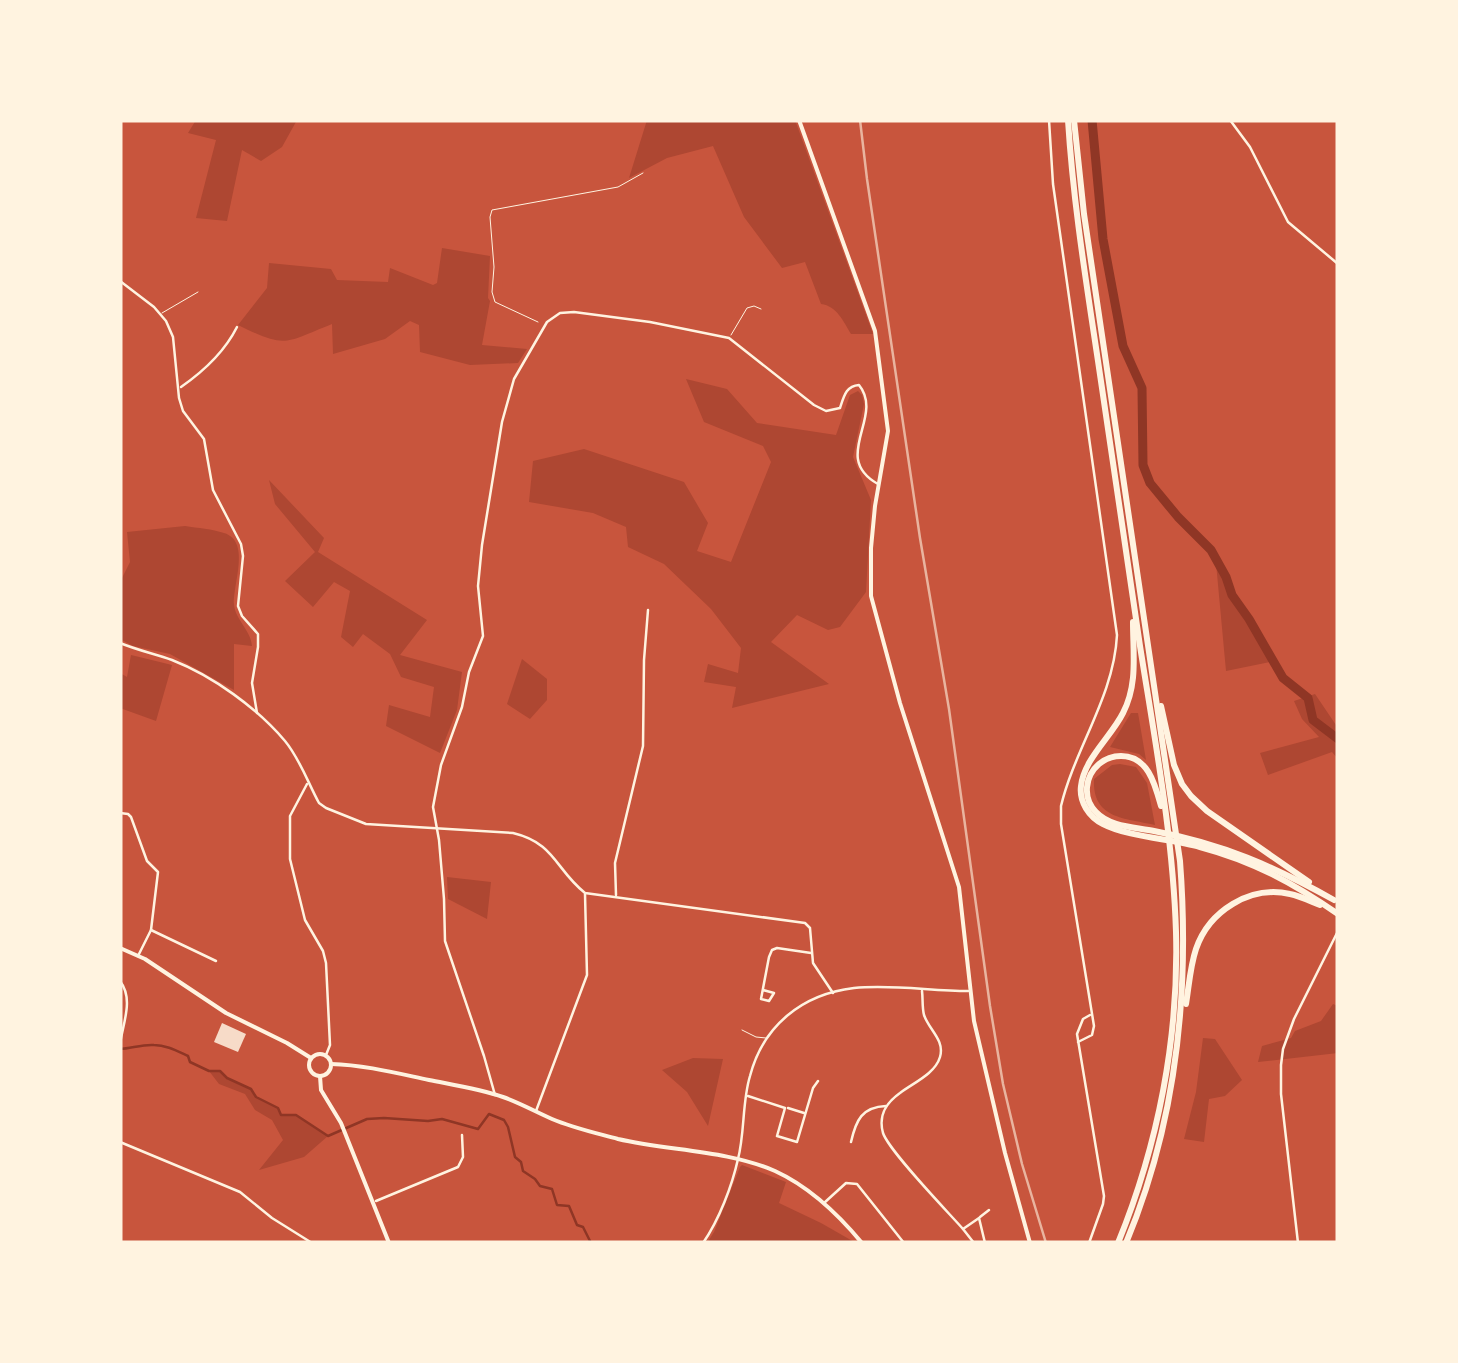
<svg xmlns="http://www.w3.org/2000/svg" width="1458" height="1363" viewBox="0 0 1458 1363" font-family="'Exo 2',sans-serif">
  <rect width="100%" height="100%" fill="#c8553d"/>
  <g fill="#ae4732">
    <polygon points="196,120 297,120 282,147 261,161 242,150 227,221 196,218 216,140 188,133"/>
    <path d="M647,120H795L873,334H851C843,321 837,306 821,304L805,262L782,268L744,217L713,146L667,158L629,178Z"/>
    <path d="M442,248L490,256L488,298L490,301L482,345L527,349L518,363L470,365L420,352L419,325L410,321L385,339L333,354L332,324C284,343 287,349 238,325L267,288L269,263L331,269L337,280L388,282L390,268L433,285L437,283Z"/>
    <polygon points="686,379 727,389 757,423 836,435 850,395 858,391 862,395 864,404 853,457 871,500 866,592 840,627 828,630 797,615 771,642 829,684 732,708 736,687 704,682 708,664 738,673 741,648 711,609 664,564 628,547 626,527 593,513 529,502 533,461 584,449 684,482 708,523 697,551 731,562 771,462 763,446 704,422"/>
    <polygon points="269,480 324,538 318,552 427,620 400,655 462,672 457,710 440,753 386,726 389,705 430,717 434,687 401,677 390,654 363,634 353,647 341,637 350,591 334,582 313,607 285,581 315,552 275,504"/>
    <path d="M185,526C198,528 212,529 224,533C251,541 233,584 234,604C235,620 251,630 252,646L234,644V690L170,654L133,646L120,639V582L130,562L127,532Z"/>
    <polygon points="1216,563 1270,662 1226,671"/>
    <polygon points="131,655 172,665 156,721 120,708 120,673 127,677"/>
    <polygon points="522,659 547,679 547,700 530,719 507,704"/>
    <polygon points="1315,694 1338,728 1338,759 1332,752 1268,775 1260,753 1319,737 1302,719 1294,701"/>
    <polygon points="1131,713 1138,713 1146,760 1139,754 1110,747"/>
    <path d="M1120,764L1136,767L1147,783L1155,825C1125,818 1092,819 1094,779L1112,765Z"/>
    <polygon points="447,877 491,882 487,919 448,899"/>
    <polygon points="1333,1004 1338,1006 1338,1053 1258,1062 1262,1046 1291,1038 1295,1031 1321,1021"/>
    <polygon points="1203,1038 1215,1039 1242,1080 1225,1096 1209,1099 1204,1142 1184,1139 1196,1092"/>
    <polygon points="693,1058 723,1059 708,1126 687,1092 662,1070"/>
    <polygon points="209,1071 220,1071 227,1078 251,1089 256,1097 278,1108 281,1115 296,1115 328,1136 304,1157 259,1170 283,1140 272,1120 255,1110 245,1094 219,1084"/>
    <polygon points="742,1165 786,1182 779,1203 821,1223 856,1243 707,1243 714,1232 740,1167"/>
  </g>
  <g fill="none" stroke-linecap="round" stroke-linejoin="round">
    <path stroke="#8f3625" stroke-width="2.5" d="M120,1049C132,1048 144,1044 154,1045C166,1045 177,1051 188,1056L190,1062L209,1071H220L227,1078L251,1089L256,1097L278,1108L281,1115H296L328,1136L367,1119L384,1118L428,1121L442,1119L478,1129L489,1114L504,1120L508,1127L515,1157L521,1162L523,1171L535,1179L540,1186L552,1189L557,1205L569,1206L577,1225L583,1227L591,1243"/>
    <polyline stroke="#8f3625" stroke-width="9" points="1092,120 1103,239 1123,346 1142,388 1143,465 1150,483 1178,517 1211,550 1226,577 1232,595 1249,619 1283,678 1308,698 1313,720 1338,739"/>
  </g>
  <polygon fill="#f7dbc8" points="222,1023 246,1034 238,1052 214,1042"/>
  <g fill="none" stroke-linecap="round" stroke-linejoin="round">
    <polyline stroke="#fff3e0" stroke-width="1" points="538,322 495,302 492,292 494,267 490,217 492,210 618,187 643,173"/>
    <g stroke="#fff3e0" stroke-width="1">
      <polyline points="162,313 198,292"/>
      <polyline points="731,335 747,308 754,306 761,309"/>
      <polyline points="742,1030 756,1037 766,1038"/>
    </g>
    <g stroke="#fff3e0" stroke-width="2.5">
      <path d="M1049,120L1053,184L1117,635C1114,696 1075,748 1061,806V824L1094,1026L1092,1035L1078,1042"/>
      <polyline points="1230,120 1250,147 1288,222 1338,264"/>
      <polyline points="120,281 154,307 166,321 173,337 179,398 183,411 204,439 213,490 241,544 243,556 238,606 242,616 258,634 258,647 252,683 257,713"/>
      <path d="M181,387C204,371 224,353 237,327"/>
      <path d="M120,643C137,650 155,654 172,660C213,676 257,708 285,741C300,759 308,783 319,803L326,808L366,824L513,833C555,843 555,869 585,893L805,923L810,928L813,963L833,993"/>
      <polyline points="307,784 290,816 290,859 305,920 323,951 326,963 330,1045 326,1055"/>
      <polyline points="120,813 128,814 131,817 147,861 158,872 151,930 138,956"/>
      <polyline points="616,895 615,863 643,746 644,660 648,610"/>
      <polyline points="151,930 216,961"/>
      <path d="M120,981C134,999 123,1023 120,1044"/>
      <polyline points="763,990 774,993 769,1001 761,999 769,957 772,950 777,948 811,953"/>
      <path d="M922,991C923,999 922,1007 924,1015C929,1030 945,1040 940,1057C935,1074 913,1083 900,1093C886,1103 878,1115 883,1133C889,1151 947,1211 963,1229"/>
      <path d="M495,1095L484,1056L445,941L444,899L439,840L433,807L441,765L462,707L469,672L483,636L478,586L482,545L502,422L514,379L547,322L560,313L574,312L650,322L729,338L814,405L826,411L840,408C844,396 846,386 859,385C885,417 830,457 878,484"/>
      <polyline points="748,1096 785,1108 777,1136 797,1142 813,1088 818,1081"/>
      <polyline points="788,1108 804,1113"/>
      <polyline points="536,1111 587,975 585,894"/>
      <polyline points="120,1142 240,1192 272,1218 312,1243"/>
      <path d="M851,1142C856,1120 862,1107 886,1106"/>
      <polyline points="376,1201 458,1167 463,1157 462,1135"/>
      <polyline points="824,1203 846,1183 857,1184 904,1243"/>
      <polyline points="980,1217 989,1210"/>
      <path d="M703,1243C719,1220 732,1186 738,1159C745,1132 742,1102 750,1076C763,1026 802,994 854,988C891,984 931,991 968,991"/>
      <polyline points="974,1243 963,1229 979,1218 985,1243"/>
      <polyline points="1089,1243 1103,1204 1104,1196 1077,1034 1083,1019 1090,1015"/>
      <polyline points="1298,1243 1281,1094 1281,1065 1283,1049 1294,1019 1338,931"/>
    </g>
    <g stroke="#fff3e0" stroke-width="4">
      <polyline points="799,120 875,331 888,431 875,506 871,548 871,596 900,703 959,887 974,1021 1005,1153 1030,1243"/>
      <polyline points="120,948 145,959 226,1013 287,1043 311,1058"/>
      <circle cx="320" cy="1065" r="11"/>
      <path d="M331,1064C365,1065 396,1073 429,1080C454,1085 480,1089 503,1097C520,1103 536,1112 552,1119C573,1128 596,1133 618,1139C670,1151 726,1150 775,1171C810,1187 838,1214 862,1243"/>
      <polyline points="320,1076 321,1090 341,1123 389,1243"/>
    </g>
    <g stroke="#fff3e0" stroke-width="6">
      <path d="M1068,120C1073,201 1086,281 1098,361C1112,456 1126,551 1140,646C1155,741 1173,836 1176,932C1179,1038 1158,1145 1118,1243"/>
      <path d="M1074,120L1084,214L1180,861C1190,992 1177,1121 1126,1243"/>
      <path d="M1133,622C1133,654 1138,684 1123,713C1111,737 1084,759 1081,786C1079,802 1089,817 1103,824C1128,837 1172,839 1200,847C1253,861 1293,883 1338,914"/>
      <polyline points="1161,706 1174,765 1182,784 1191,796 1207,811 1309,882"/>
      <path d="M1161,806C1155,784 1148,756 1121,756C1113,756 1105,759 1099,764C1085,776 1082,798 1096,812C1110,827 1135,827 1154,831C1223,844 1273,866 1334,900"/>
      <path d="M1186,1004C1189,986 1190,967 1196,949C1209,911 1250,885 1290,894C1300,896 1310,901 1320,905"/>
    </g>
    <polyline stroke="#e9b49f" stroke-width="2.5" points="860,120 867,179 920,538 949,709 990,1006 1003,1084 1022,1164 1046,1243"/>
  </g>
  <rect width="1458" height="1363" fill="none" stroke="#fff3e0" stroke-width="245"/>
</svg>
